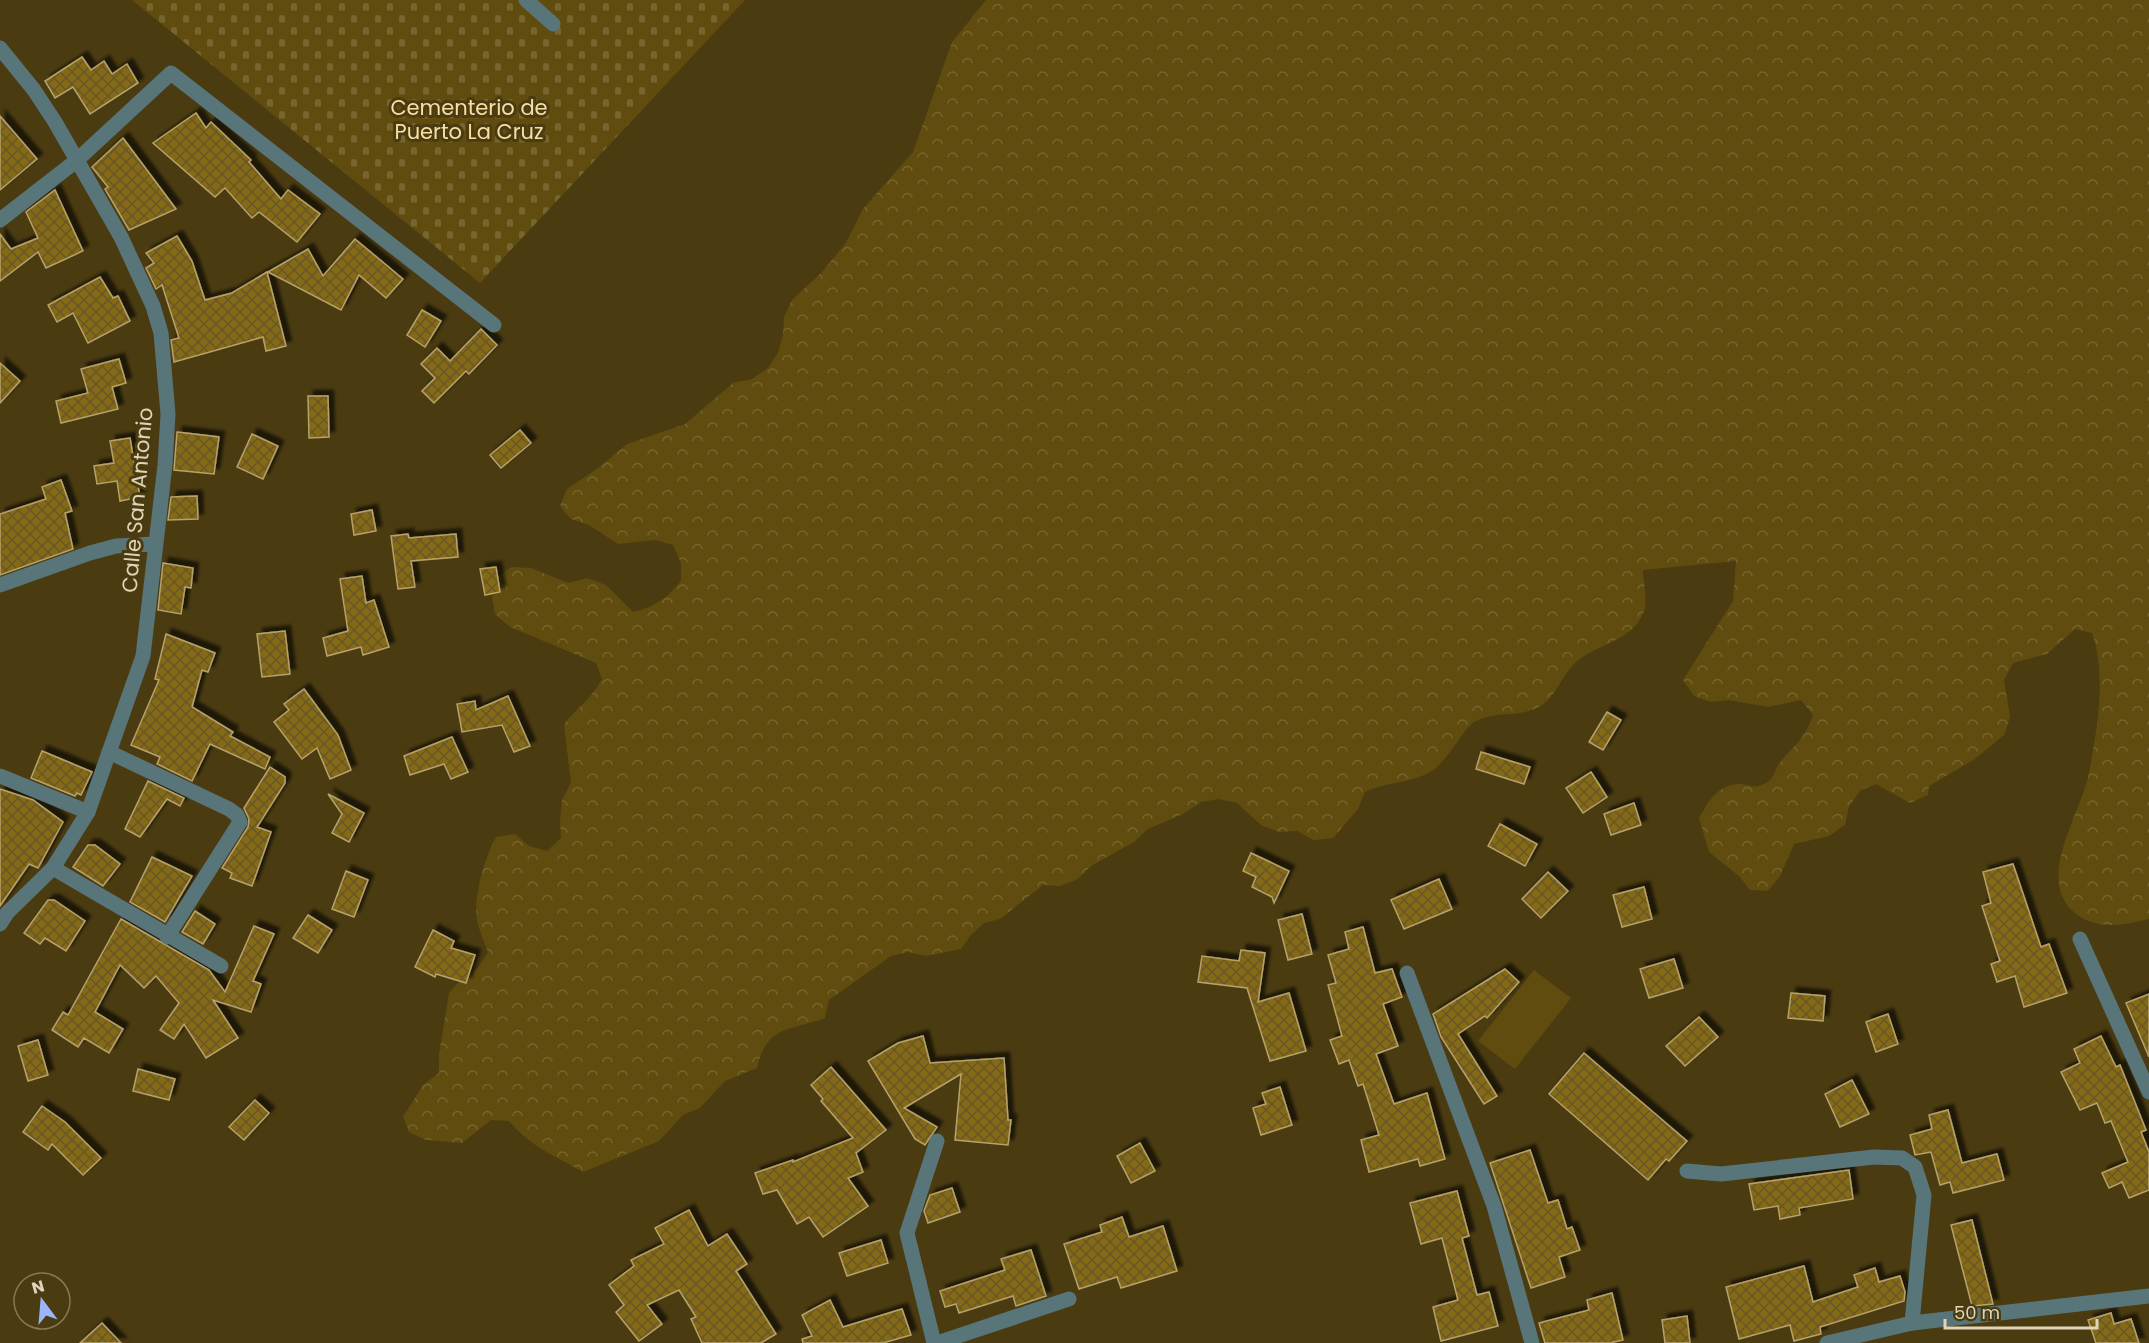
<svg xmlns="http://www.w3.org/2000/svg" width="2149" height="1343" viewBox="0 0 2149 1343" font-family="Poppins,sans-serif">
  <defs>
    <pattern id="forest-crowns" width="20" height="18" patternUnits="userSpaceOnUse" patternTransform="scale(1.5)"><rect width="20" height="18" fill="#604c0e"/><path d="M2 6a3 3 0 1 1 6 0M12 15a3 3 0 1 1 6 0" fill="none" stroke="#76652f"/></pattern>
    <pattern id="cemetery-stones" width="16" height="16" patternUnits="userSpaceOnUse" patternTransform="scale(1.5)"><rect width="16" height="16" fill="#604c0e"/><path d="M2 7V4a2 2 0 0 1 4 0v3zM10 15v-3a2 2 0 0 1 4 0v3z" fill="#76652f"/></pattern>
    <pattern id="building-cross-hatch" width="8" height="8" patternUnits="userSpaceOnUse" patternTransform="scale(1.5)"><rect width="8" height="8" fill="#856a19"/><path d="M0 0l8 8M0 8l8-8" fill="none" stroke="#675727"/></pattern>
    <filter id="shadow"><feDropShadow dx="5.5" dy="-5.5" stdDeviation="1.5" flood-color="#0009"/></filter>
  </defs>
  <rect width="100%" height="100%" fill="#4a3b11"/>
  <path fill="url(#forest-crowns)" d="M986,0H2149V919C2123,925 2098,931 2075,913C2034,880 2081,814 2089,773C2097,730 2107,675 2092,633L2075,629L2047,654L2013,663L2004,680L2010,717L2004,735L1975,759L1929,786L1928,795L1910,803L1876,784L1861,790L1849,806L1845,825L1829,836L1794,844L1780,876L1768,891L1750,890L1739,876L1709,852L1699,818C1709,801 1718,784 1740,784C1746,784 1753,788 1758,786C1776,782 1773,770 1782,760C1797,743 1805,738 1813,715L1801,700L1768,707L1729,700L1711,702L1694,696L1683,680L1733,601L1736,561L1643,570C1643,582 1648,600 1644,611C1632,644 1594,643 1573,665C1560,679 1556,697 1539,707C1518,718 1494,710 1474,722C1464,728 1449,759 1433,770C1413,784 1387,781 1365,792L1358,809L1333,838L1313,840L1297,831L1279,832L1261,825L1237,803L1219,799L1201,802L1183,814L1148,829L1134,842L1091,866L1078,879L1060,886L1043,885L1000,919L984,923L971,935L961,949L926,956L908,952L891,956L829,1000L825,1018C791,1031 767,1024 757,1068L725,1081L700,1108L683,1115L659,1141L583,1172C554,1155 532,1148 509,1121L491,1120L462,1143L426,1140L409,1132L403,1117L423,1085L439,1073V1054L449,993L462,979L478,968L488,952C484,941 479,930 477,920C473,896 485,857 496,837L515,834L529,846L547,851L561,838L560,820L562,800L571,783L564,724C578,707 591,699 602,679L596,663L510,627L495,614L492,597L496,579L511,567L531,568L568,583L587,578L606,585L633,612C655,607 667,598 681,581V563L673,545L655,540L618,544L589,525L571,519L560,506L567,489L597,469L627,444L685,424L733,383L752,379L768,368L778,353L783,335L784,317L792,300L821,273L846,243L863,209L913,152L952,42Z"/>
  <polygon fill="url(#cemetery-stones)" points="132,0 745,0 480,283"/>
  <polygon fill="#604c0e" points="1534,970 1571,998 1515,1069 1478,1041"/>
  <g fill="url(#building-cross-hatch)" stroke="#b7a26b" stroke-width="1.5" filter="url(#shadow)">
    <polygon points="82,57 91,70 104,61 112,74 127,64 138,83 90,114 73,87 55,98 45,81"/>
    <polygon points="196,113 206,128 211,122 251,160 249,162 281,199 288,190 320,214 297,242 259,212 252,218 225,188 215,197 153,143"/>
    <polygon points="0,116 37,159 0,190"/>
    <polygon points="123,138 176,209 129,230 105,189 108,187 92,167"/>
    <polygon points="55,190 83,251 46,268 38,252 0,281 0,234 11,249 38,238 26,212"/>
    <polygon points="177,236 192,261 205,300 232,293 267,272 286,346 266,351 263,337 174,362 171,340 179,338 162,285 156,289 146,268 154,263 146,253"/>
    <polygon points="355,239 403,279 386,298 359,275 341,310 268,272 308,249 323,276"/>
    <polygon points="100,277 113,298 118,296 130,321 88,343 73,313 57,322 48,305"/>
    <polygon points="422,310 441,321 425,347 407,335"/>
    <polygon points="481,329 497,345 469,374 466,371 434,403 422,391 435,378 421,364 437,348 450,361"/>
    <polygon points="119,359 126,383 112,387 118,409 61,423 56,401 88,393 81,369"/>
    <polygon points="0,363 20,381 0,403"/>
    <polygon points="308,396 328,396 329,437 309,438"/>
    <polygon points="520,430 531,443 501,468 490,455"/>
    <polygon points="177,432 219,437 214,474 174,470"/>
    <polygon points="252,434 278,446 263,479 237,467"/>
    <polygon points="130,438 140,497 120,501 117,481 97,484 94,466 114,463 110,441"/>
    <polygon points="61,480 72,511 65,513 73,549 0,575 0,514 46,499 42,487"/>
    <polygon points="197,496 198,519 168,520 171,497"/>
    <polygon points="372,510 376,531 354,535 351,514"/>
    <polygon points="408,534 409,538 456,534 458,557 411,561 415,587 398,589 391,536"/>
    <polygon points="163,563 193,568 191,588 185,587 181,614 158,610"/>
    <polygon points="496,567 500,592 485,595 480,569"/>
    <polygon points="362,576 366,603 374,600 389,647 363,655 361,647 327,656 323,638 348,631 340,579"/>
    <polygon points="285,631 290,674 262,677 257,634"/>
    <polygon points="166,634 215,653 208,672 202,670 192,707 233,732 230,736 270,757 265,769 210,744 192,781 157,764 160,757 131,745 159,680 155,679"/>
    <polygon points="304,689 338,735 351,770 330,779 317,748 302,759 274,722 289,710 284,704"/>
    <polygon points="508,696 530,746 514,752 502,725 462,732 457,704 475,701 476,710"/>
    <polygon points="1607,712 1621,720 1603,750 1589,742"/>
    <polygon points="452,737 468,772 451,779 444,764 410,775 404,756"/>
    <polygon points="42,751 92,772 81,795 77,793 75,796 31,778"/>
    <polygon points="1481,752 1530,767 1524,784 1476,769"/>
    <polygon points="270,767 285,777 285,783 257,827 271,832 252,886 230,878 232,873 222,868 248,827 249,819 244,808"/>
    <polygon points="1591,772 1607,797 1583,813 1566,788"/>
    <polygon points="148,781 184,798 180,806 167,799 140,837 125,829"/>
    <polygon points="0,789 33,800 63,822 38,868 29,864 0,906"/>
    <polygon points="328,794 364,813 349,842 332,833 342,814"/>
    <polygon points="1634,803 1641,825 1611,835 1604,814"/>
    <polygon points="1500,824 1537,844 1525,866 1488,846"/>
    <polygon points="88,845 95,845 120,864 103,886 73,867"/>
    <polygon points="1251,853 1289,871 1274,903 1272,897 1252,887 1256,877 1243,871"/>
    <polygon points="152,857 192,876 165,922 130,902"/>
    <polygon points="2013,864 2041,947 2049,944 2067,993 2024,1007 2015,976 1997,982 1991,964 2000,961 1982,906 1991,903 1983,872"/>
    <polygon points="346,871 368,880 354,917 332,909"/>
    <polygon points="1548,872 1568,891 1541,918 1522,899"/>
    <polygon points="1439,879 1452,909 1404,929 1391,900"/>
    <polygon points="1644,887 1652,919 1622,927 1613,895"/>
    <polygon points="48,900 54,900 85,921 66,951 45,938 40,944 24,933"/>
    <polygon points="195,911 215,924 203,944 182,932"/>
    <polygon points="1302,914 1312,954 1288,960 1278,920"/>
    <polygon points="308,915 332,930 318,953 293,938"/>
    <polygon points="121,919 209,970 225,992 254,926 274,934 253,981 261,984 251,1012 213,1000 238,1038 206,1058 184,1024 174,1039 160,1030 179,1003 156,976 144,988 120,965 95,1012 123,1029 109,1053 84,1038 78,1047 52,1030 63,1012 68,1015"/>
    <polygon points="1363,927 1375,973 1392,969 1402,997 1383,1004 1398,1046 1376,1054 1394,1104 1427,1093 1445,1159 1420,1166 1418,1159 1369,1172 1361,1140 1379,1135 1363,1084 1358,1086 1349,1060 1339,1064 1330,1040 1342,1036 1328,985 1336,983 1328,955 1349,949 1345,932"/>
    <polygon points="433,930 454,941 451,948 475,955 466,983 436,974 435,977 415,967"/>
    <polygon points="1241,950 1265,953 1258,1002 1289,993 1306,1051 1270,1061 1247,988 1198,982 1202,956 1239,961"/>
    <polygon points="1674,959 1683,988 1649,998 1640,969"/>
    <polygon points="1505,969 1519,982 1487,1018 1485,1016 1458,1034 1497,1096 1484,1104 1441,1037 1433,1014"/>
    <polygon points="1791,993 1825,996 1823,1021 1788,1018"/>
    <polygon points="2149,994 2149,1057 2126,1003"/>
    <polygon points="1888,1014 1898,1044 1876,1052 1866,1022"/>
    <polygon points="1699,1017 1718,1037 1685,1066 1666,1046"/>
    <polygon points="923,1036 930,1063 1004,1058 1008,1120 1011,1120 1008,1145 955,1140 961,1074 904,1108 937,1127 925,1145 915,1139 868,1061 898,1043"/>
    <polygon points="2101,1036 2116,1067 2120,1065 2146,1130 2141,1132 2149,1152 2149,1190 2129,1198 2122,1182 2109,1188 2102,1173 2128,1162 2111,1121 2105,1123 2097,1103 2080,1110 2061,1072 2080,1063 2074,1049"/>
    <polygon points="38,1040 48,1075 28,1081 18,1046"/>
    <polygon points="1584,1053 1687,1141 1669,1161 1666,1159 1648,1180 1549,1094"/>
    <polygon points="831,1067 886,1130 856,1153 863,1172 848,1178 868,1206 823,1237 809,1217 797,1224 777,1190 763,1194 755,1173 793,1160 793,1162 853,1138 821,1101 823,1099 811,1085"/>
    <polygon points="138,1069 175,1079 169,1100 133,1091"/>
    <polygon points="1852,1080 1869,1114 1840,1127 1825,1094"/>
    <polygon points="1280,1087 1292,1125 1261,1135 1253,1108 1266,1104 1262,1093"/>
    <polygon points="255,1100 269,1113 244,1140 229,1127"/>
    <polygon points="42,1106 65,1122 101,1158 83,1175 52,1144 48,1150 23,1132"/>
    <polygon points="1948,1110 1962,1163 1997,1154 2004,1180 1953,1193 1950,1182 1940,1185 1931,1152 1915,1155 1910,1135 1932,1129 1929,1115"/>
    <polygon points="1140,1143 1155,1171 1131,1183 1117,1156"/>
    <polygon points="1530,1150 1548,1203 1558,1200 1567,1229 1572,1227 1580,1250 1559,1257 1565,1277 1531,1288 1490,1163"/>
    <polygon points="1849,1170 1853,1199 1799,1208 1800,1215 1780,1219 1778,1206 1754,1210 1749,1184"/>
    <polygon points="952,1188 960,1212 928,1223 924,1211 930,1195"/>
    <polygon points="1457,1191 1469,1236 1462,1238 1477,1295 1489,1292 1498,1326 1441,1341 1433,1307 1458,1300 1442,1238 1421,1244 1410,1203"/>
    <polygon points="689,1210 708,1246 727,1234 747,1264 736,1271 776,1334 761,1343 702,1343 691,1319 696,1317 679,1290 647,1305 662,1324 639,1341 616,1312 624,1305 609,1285 634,1266 631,1260 664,1244 655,1228"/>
    <polygon points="1122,1217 1129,1237 1163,1226 1177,1271 1121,1288 1117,1277 1079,1289 1064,1244 1102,1232 1100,1225"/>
    <polygon points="1972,1220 1993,1304 1972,1306 1951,1225"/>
    <polygon points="881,1240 888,1263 847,1276 839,1253"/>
    <polygon points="1031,1250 1046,1296 1016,1306 1013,1296 959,1313 956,1304 945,1307 940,1291 1005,1270 1001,1259"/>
    <polygon points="1804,1266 1813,1302 1858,1287 1854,1275 1875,1268 1879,1282 1900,1276 1905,1292 1904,1301 1820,1327 1821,1334 1794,1341 1790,1325 1739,1339 1726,1287"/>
    <polygon points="1612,1293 1623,1340 1610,1343 1545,1343 1539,1323 1589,1310 1587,1300"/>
    <polygon points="830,1300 843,1327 902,1309 911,1335 883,1343 803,1343 802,1339 812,1336 802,1315"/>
    <polygon points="2111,1313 2114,1324 2131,1319 2139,1343 2096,1343 2088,1320"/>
    <polygon points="1687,1316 1690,1343 1665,1343 1662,1320"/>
    <polygon points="102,1323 121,1343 80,1343"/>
  </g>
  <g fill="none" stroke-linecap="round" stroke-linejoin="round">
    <g stroke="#58757a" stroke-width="15">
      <polyline points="526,0 553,24"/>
      <polyline points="0,48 34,90 55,122 121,237 153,306 161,333 168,414 165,465 143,656 88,812 53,868 7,913 0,924"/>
      <polyline points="0,220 76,161 171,73 494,325"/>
      <polyline points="0,585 90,553 116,546 155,544"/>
      <polyline points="109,752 229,809 237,815 240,822 167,937"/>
      <polyline points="0,776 88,812"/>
      <polyline points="53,868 221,966"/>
      <polyline points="2080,939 2149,1092"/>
      <polyline points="1407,973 1494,1206 1532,1343"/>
      <polyline points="1687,1171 1721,1174 1874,1157 1902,1158 1915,1167 1924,1195 1912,1323"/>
      <polyline points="934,1343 907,1233 937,1141"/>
      <polyline points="937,1343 1069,1299"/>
      <polyline points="1827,1343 1912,1323 2149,1296"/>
    </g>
  </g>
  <g text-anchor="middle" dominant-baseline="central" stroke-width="6" stroke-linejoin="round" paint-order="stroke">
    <g font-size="21" fill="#f6dfa5" stroke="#4a3b11">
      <text x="469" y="107">Cementerio de<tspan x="469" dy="24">Puerto La Cruz</tspan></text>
    </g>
    <g font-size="21" fill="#e0d5b9" stroke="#4a3b11">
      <text transform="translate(137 500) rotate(-85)">Calle San Antonio</text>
    </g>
  </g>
  <g transform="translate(42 1301) rotate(344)"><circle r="28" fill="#4a3b11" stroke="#867954" stroke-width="1.5"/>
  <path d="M0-4.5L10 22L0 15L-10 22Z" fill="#9bb5fd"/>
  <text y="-9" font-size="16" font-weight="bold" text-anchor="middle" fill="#e0d5b9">N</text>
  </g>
  <path d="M1945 1319v9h152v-9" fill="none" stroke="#e0d5b9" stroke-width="3"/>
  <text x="1954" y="1319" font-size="18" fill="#e0d5b9" stroke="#4a3b11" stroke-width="4.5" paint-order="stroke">50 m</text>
</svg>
